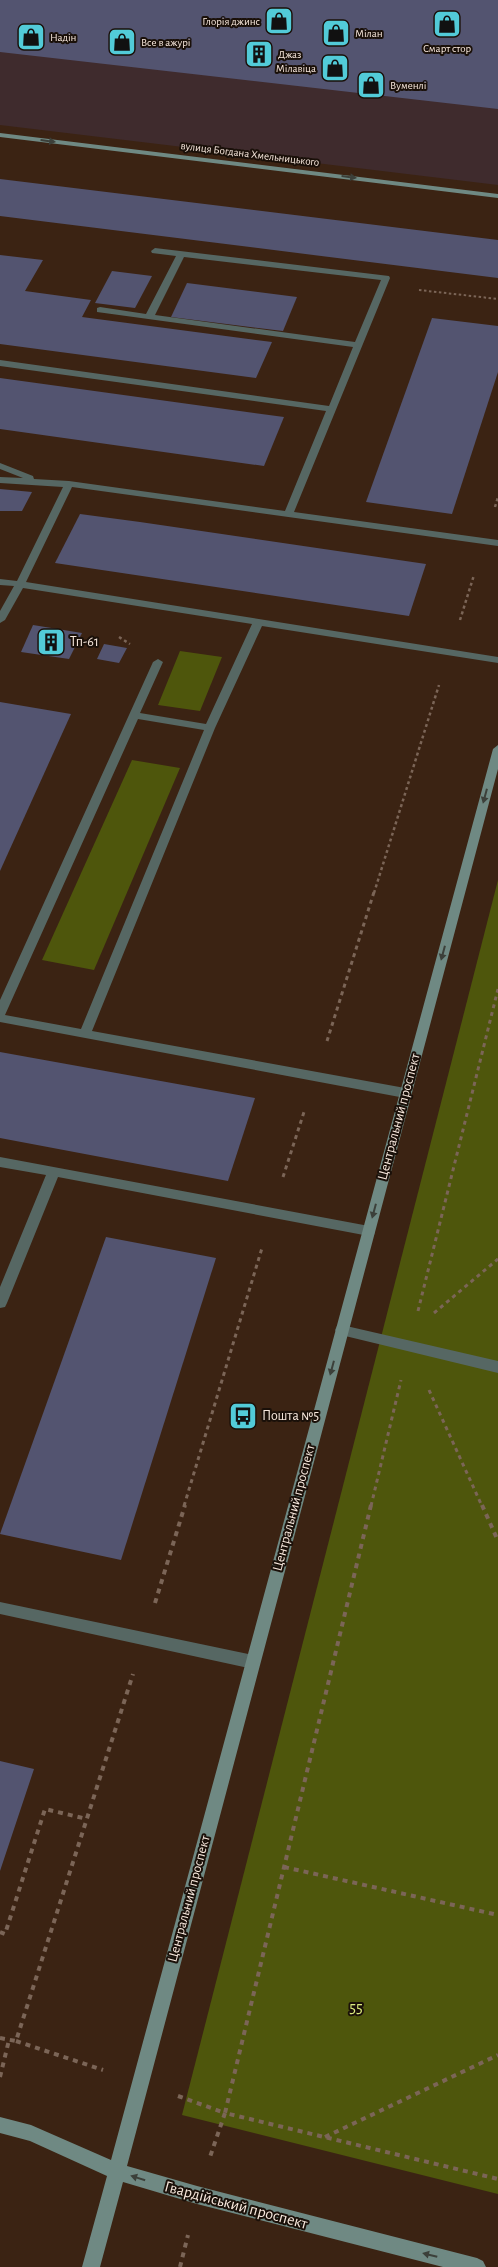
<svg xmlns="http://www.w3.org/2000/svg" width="498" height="2267" viewBox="0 0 498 2267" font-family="'Alegreya Sans',sans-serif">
  <rect width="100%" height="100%" fill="#3b2313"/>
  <polygon fill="#3f2b2d" points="0,0 498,0 498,185 0,125"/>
  <g fill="#4e560c">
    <polygon points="180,651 222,657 200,711 158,705"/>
    <polygon points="132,760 180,768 94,970 42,960"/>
    <polygon points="498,880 498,2194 182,2115"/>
  </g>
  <g fill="#535470">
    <polygon points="0,0 498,0 498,109 0,52"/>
    <polygon points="0,179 498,240 498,278 0,216"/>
    <polygon points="0,255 43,260 25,291 91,300 82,317 272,342 256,378 0,344"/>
    <polygon points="112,271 152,276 135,308 95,303"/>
    <polygon points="187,283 297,297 283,331 171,317"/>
    <polygon points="432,318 498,326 498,372 452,514 366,502"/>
    <polygon points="0,378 284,417 264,466 0,429"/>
    <polygon points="0,489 32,492 22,511 0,511"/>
    <polygon points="80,514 140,522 426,564 409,616 55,563"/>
    <polygon points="33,625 82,633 69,659 21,652"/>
    <polygon points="104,644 127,648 119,663 97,659"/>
    <polygon points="0,702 71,714 0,871"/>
    <polygon points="0,1052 255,1098 228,1181 0,1138"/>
    <polygon points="106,1237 216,1258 121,1560 0,1534"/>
    <polygon points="0,1761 34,1769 0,1871"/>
  </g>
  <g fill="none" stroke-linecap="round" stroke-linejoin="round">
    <polyline stroke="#7b6557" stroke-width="2" stroke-dasharray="2.5 2.5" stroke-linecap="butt" points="419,290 498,299"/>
    <g stroke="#7b6557" stroke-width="2.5" stroke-dasharray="3 3" stroke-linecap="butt">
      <polyline points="495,507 498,497"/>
      <polyline points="460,620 474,575"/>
      <polyline points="119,637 130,644"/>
      <polyline points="374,893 439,685"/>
    </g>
    <g stroke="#7b6557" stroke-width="3" stroke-dasharray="4 4" stroke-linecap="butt">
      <polyline points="327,1041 374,892"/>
      <polyline points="283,1177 304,1112"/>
      <polyline points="418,1311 498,989"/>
      <polyline points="434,1313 498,1259"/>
      <polyline points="429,1390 482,1506"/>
      <polyline points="184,1506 262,1248"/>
      <polyline points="371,1506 401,1380"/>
    </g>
    <g stroke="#7b6557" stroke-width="4" stroke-dasharray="5 5" stroke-linecap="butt">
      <polyline points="371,1505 225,2113 498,2179"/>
      <polyline points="482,1505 498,1541"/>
      <polyline points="155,1603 185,1505"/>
      <polyline points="284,1867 498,1915"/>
      <polyline points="0,1932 5,1934 45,1809 87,1819"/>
      <polyline points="0,2038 16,2041 133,1674"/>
      <polyline points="16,2041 103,2070"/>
      <polyline points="0,2077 9,2040"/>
      <polyline points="178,2096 225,2113 210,2157"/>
      <polyline points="325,2137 498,2055"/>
      <polyline points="180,2267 188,2235"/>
    </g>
    <g fill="#566763" fill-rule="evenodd">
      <path d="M155,248L389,276L390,278L294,512L498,540V546L72,487L26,582L498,657V663L262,626L215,728L92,1031L405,1088L411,1093L405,1098L0,1022V1000L153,662L158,659L163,662L140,713L206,724L252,624L23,588L5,620L0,623V611L14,586L0,585V579L17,581L63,487L0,483V477L23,478L0,469V463L33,476L34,479L69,481L285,511L326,411L0,366V360L329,406L353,347L97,312V308L100,307L146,314L176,256L152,253L151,251ZM184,257L381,280L355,342L155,315ZM138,719L204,730L81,1029L5,1015Z"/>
      <polygon points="0,1157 369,1226 374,1227 375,1231 374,1235 369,1236 58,1177 7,1303 5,1307 0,1308 0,1287 46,1175 0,1167"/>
      <polygon points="342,1325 498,1361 498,1373 337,1334 335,1330 337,1326"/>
      <polygon points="0,1602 253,1655 258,1657 260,1662 258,1667 253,1669 0,1614"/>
    </g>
    <g fill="#6f8983" fill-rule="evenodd">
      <polygon points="0,133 498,194 498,198 0,137"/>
      <polygon points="498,745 498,769 127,2166 197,2186 477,2258 483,2261 486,2267 443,2267 197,2204 123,2182 100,2267 82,2267 107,2176 30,2141 0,2133 0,2117 31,2125 111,2160 493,749"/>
    </g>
  </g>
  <defs><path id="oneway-solid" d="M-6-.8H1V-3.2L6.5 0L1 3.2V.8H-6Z" transform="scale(1.25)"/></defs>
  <g fill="#3c403a">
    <use href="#oneway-solid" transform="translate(48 141) rotate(7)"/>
    <use href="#oneway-solid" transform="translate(349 177) rotate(7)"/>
    <use href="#oneway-solid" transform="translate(485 796) rotate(105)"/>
    <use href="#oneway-solid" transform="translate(443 953) rotate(105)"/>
    <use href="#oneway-solid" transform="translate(374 1211) rotate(105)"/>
    <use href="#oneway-solid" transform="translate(332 1368) rotate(105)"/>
    <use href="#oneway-solid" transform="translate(138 2178) rotate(-163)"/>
    <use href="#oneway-solid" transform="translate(430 2255) rotate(-166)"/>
  </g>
  <defs>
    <g id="shop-square" transform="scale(1.4375)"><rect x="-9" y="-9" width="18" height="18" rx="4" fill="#52cbd8" stroke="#1a1009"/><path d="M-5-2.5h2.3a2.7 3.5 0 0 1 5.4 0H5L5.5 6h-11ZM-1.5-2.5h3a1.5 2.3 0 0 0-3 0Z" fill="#111"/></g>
    <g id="building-square" transform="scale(1.4375)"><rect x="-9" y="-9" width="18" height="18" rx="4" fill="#52cbd8" stroke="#1a1009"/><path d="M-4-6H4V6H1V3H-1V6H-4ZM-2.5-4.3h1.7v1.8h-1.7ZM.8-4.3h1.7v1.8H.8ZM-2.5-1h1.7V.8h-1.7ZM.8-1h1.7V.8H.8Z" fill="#111"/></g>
    <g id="bus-square" transform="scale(1.4375)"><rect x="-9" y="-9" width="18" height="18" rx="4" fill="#52cbd8" stroke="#1a1009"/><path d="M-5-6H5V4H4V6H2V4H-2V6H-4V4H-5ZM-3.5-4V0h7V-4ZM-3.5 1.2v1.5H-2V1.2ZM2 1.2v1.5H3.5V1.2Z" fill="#111"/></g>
  </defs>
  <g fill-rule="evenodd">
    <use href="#shop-square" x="279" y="21"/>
    <use href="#shop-square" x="447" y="24"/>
    <use href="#shop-square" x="336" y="33"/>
    <use href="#shop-square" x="31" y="37"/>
    <use href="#shop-square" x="122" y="42"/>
    <use href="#building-square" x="259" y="54"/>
    <use href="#shop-square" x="335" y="68"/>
    <use href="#shop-square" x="371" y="85"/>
    <use href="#building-square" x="51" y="642"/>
    <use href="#bus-square" x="243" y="1416"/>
  </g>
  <g text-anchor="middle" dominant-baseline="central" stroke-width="4" stroke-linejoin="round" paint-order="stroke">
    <g font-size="11" fill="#f8e8dd" stroke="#1a1009" text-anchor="start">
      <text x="260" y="21" text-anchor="end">Глорія джинс</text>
      <text x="355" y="33">Мілан</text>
      <text x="50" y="37">Надін</text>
      <text x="141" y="42">Все в ажурі</text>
      <text x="447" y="48" text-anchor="middle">Смарт стор</text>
      <text x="278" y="54">Джаз</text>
      <text x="316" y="68" text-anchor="end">Мілавіца</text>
      <text x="390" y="85">Вуменлі</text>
    </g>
    <g font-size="11" fill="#f8e8dd" stroke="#1a1009">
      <text transform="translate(250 154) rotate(7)">вулиця Богдана Хмельницького</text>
    </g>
    <g font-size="14" fill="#f8e8dd" stroke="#1a1009" text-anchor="start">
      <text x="70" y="642">Тп-61</text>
      <text x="262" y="1416">Пошта №5</text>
    </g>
    <g font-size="14" fill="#f8e8dd" stroke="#1a1009">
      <text transform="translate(399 1117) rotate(-75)">Центральний проспект</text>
      <text transform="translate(294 1508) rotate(-75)">Центральний проспект</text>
      <text transform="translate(189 1899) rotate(-75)">Центральний проспект</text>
    </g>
    <g font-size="16" fill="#dcec7f" stroke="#1a1009">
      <text x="356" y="2007">55</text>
    </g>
    <g font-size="16" fill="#f8e8dd" stroke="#1a1009">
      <text transform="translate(236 2205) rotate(15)">Гвардійський проспект</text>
    </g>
  </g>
</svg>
